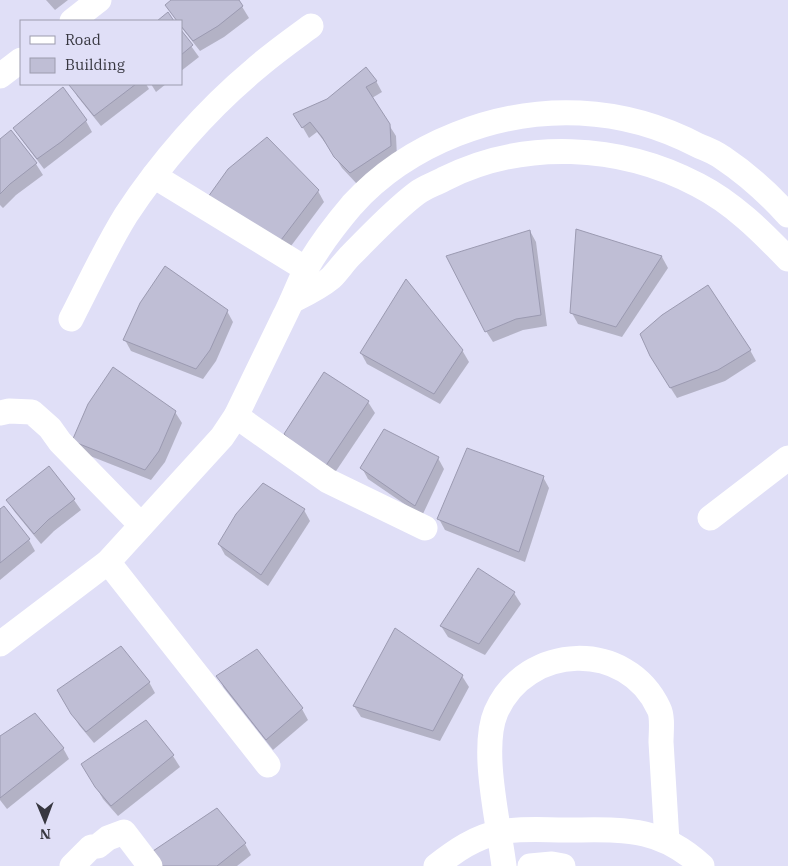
<svg xmlns="http://www.w3.org/2000/svg" width="788" height="866" viewBox="0 0 788 866" font-family="'IBM Plex Serif',serif">
  <rect width="100%" height="100%" fill="#e0dff7"/>
  <g fill="#0003">
    <polygon points="46,0 68,0 55,10"/>
    <polygon points="173,0 238,0 249,18 224,37 200,51 181,27 181,21 177,21 166,5"/>
    <polygon points="181,32 199,57 181,71"/>
    <polygon points="376,81 382,92 372,98 396,136 397,157 357,184 342,168 330,149 317,132 309,138 295,114"/>
    <polygon points="73,84 146,84 149,89 101,126 77,96 71,85"/>
    <polygon points="151,84 166,84 156,92"/>
    <polygon points="86,121 92,132 44,169 21,139 14,128"/>
    <polygon points="11,132 36,164 43,175 16,195 3,208 0,205 0,140"/>
    <polygon points="318,191 324,202 285,254 216,208"/>
    <polygon points="530,231 536,242 547,326 523,330 493,342 486,331"/>
    <polygon points="578,231 662,257 668,268 622,337 578,324 572,313"/>
    <polygon points="227,311 233,322 216,361 203,379 131,351 125,340"/>
    <polygon points="462,350 469,362 440,404 367,364 361,353"/>
    <polygon points="750,350 756,361 725,381 677,398 658,368"/>
    <polygon points="325,374 368,402 375,413 330,480 292,445"/>
    <polygon points="175,412 182,423 165,462 151,480 80,452 73,441"/>
    <polygon points="438,458 444,469 422,516 368,479 362,468"/>
    <polygon points="543,477 549,488 525,562 445,530 439,519"/>
    <polygon points="7,500 74,500 81,510 54,531 41,544 14,511"/>
    <polygon points="4,507 29,540 35,551 0,580 0,510"/>
    <polygon points="304,510 310,521 268,586 225,555 219,544"/>
    <polygon points="514,593 521,604 485,655 448,637 441,626"/>
    <polygon points="395,630 462,676 469,687 440,741 361,717 354,706"/>
    <polygon points="218,677 302,709 308,720 273,750 224,688"/>
    <polygon points="149,682 155,693 94,743 79,725 59,690"/>
    <polygon points="145,722 173,756 180,767 118,816 103,799 83,764"/>
    <polygon points="0,738 63,748 69,759 7,809 0,800"/>
    <polygon points="245,844 251,855 237,866 163,866"/>
  </g>
  <g fill="#bfbed5" stroke="#9b9ab1">
    <polygon points="171,0 239,0 243,6 218,26 193,41 181,26 181,21 177,21 165,5"/>
    <polygon points="168,12 174,21 157,21"/>
    <polygon points="181,30 193,45 181,55"/>
    <polygon points="366,67 377,81 366,87 390,124 391,146 350,173 334,157 322,137 310,122 302,128 293,114 327,99"/>
    <polygon points="71,84 136,84 94,116 69,85"/>
    <polygon points="63,87 87,120 61,142 37,159 13,128"/>
    <polygon points="11,130 37,163 10,184 0,194 0,139"/>
    <polygon points="267,137 319,190 278,244 208,197 228,169"/>
    <polygon points="576,229 662,256 616,327 570,313"/>
    <polygon points="530,230 541,315 516,319 485,332 446,256"/>
    <polygon points="165,266 228,310 210,350 196,369 123,340 140,303"/>
    <polygon points="406,279 463,350 434,394 360,353"/>
    <polygon points="708,285 751,350 718,370 670,388 650,356 640,334 662,315"/>
    <polygon points="113,367 176,411 159,451 145,470 72,441 88,404"/>
    <polygon points="324,372 369,401 323,470 284,434"/>
    <polygon points="384,429 439,457 415,506 360,468"/>
    <polygon points="467,448 544,476 519,552 437,519"/>
    <polygon points="49,466 75,499 48,520 34,534 6,500"/>
    <polygon points="263,483 305,509 261,575 218,544 236,514"/>
    <polygon points="4,506 30,539 0,563 0,509"/>
    <polygon points="478,568 515,592 479,644 440,626"/>
    <polygon points="395,628 463,675 433,731 353,706"/>
    <polygon points="121,646 150,682 86,732 71,714 57,690"/>
    <polygon points="257,649 303,708 266,740 216,676"/>
    <polygon points="35,713 64,748 0,798 0,736"/>
    <polygon points="146,720 174,755 111,806 95,787 81,764"/>
    <polygon points="217,808 246,843 217,866 162,866 153,851"/>
  </g>
  <g fill="none" stroke-linecap="round" stroke-linejoin="round">
    <g stroke="#fff" stroke-width="25">
      <polyline points="72,21 99,0"/>
      <polyline points="0,76 21,60"/>
      <polyline points="154,176 306,269"/>
      <path d="M292,301C306,294 319,288 331,278C338,271 344,262 351,255C372,234 393,211 417,193C425,187 435,184 444,179C523,139 620,144 698,185C733,203 761,231 788,259"/>
      <path d="M71,319C89,284 105,249 126,215C160,163 206,110 254,70C272,54 292,40 311,26"/>
      <polyline points="0,413 9,411 32,412 50,428 60,442 141,525"/>
      <polyline points="236,416 328,481 425,528"/>
      <polyline points="710,518 788,458"/>
      <polyline points="108,562 268,765"/>
      <path d="M0,644L108,562L222,437L236,416C252,383 268,350 284,317C292,302 298,285 306,269C319,246 335,225 352,205C408,143 498,109 580,113C621,115 663,127 699,146C707,149 716,153 723,158C747,174 768,193 788,215"/>
      <polyline points="72,866 91,847 98,846 108,838 124,832 150,866"/>
      <path d="M436,866C455,851 475,837 500,832C521,828 544,830 565,830C621,830 658,825 702,866"/>
      <path d="M504,866C499,825 480,749 496,712C526,643 627,639 659,709C663,717 661,733 661,742C663,775 665,808 667,841"/>
      <polyline points="530,866 552,864 563,866"/>
    </g>
  </g>
  <rect x="20" y="20" width="162" height="65" fill="#e0dff7" stroke="#9c9cae"/>
  <rect x="30" y="36" width="25" height="8" fill="#ffffff" stroke="#9c9cae"/>
  <text x="65" y="45" font-size="15" fill="#373740">Road</text>
  <rect x="30" y="58" width="25" height="15" fill="#bfbed5" stroke="#9c9cae"/>
  <text x="65" y="70" font-size="15" fill="#373740">Building</text>
  <g transform="translate(45 821) rotate(179)" stroke="#e0dff7" stroke-width="4" paint-order="stroke">
  <path d="M0-4L9 19L0 12L-9 19Z" fill="#373740"/>
  <text y="-8" font-size="14" font-weight="bold" text-anchor="middle" fill="#373740">N</text>
  </g>
</svg>
